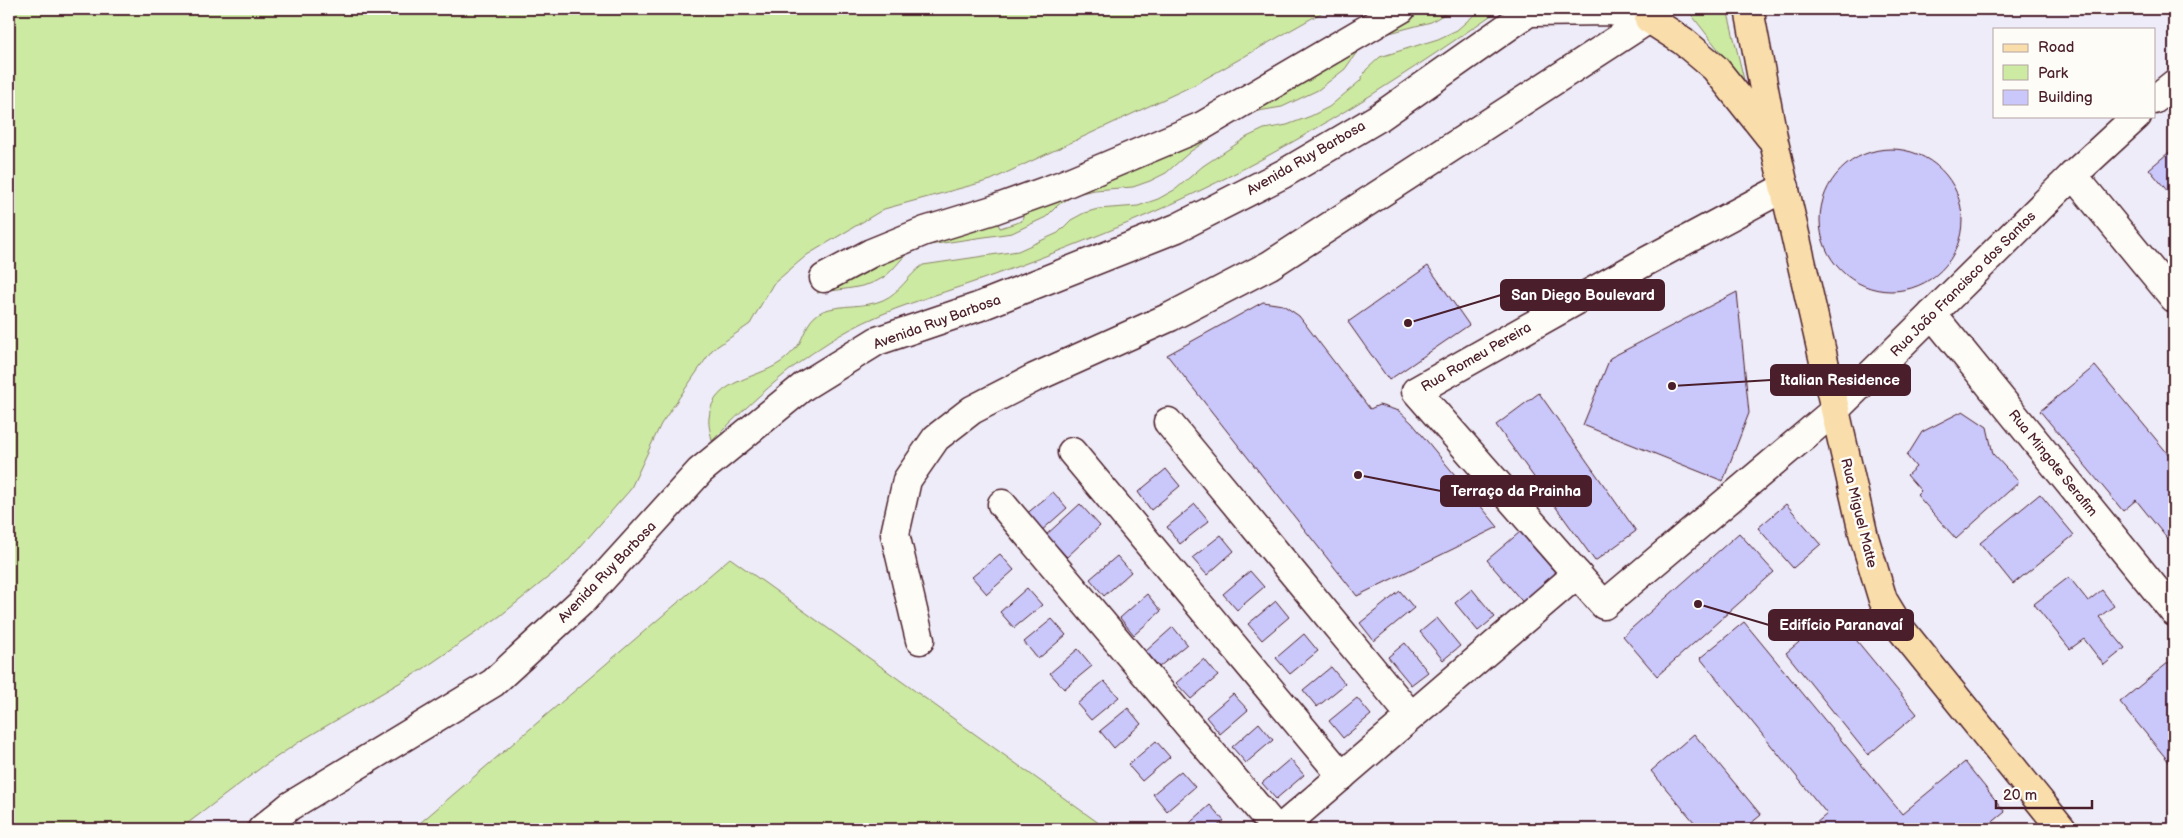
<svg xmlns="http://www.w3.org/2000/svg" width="2183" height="838" viewBox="0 0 2183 838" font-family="'Balsamiq Sans',sans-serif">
  <rect width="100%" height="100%" fill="#eeecf8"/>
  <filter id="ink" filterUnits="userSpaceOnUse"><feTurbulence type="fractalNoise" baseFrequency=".02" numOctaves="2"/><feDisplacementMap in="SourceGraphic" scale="10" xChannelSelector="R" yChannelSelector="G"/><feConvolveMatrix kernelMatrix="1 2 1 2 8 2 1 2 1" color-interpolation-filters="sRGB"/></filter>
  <g filter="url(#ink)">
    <g fill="#cceaa2" stroke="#8b8466">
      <polygon points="9,9 1328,9 1194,85 991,180 884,209 807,255 773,284 750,324 712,350 661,424 630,490 566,563 500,616 423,669 299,742 262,767 180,829 9,829"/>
      <path d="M1416,9H1453L1431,22L1382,35L1369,41L1359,49L1345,69L1318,90L1282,107L1258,111L1238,120L1191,151L1166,173L1150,181L1133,187L1095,190L1076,194L1058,205L1046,217L1012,233L915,247C902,256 896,268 884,277C867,289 838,289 817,293L822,287C879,258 934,234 995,217L1000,228L1022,221L1025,208L1205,133Z"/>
      <path d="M1481,9H1500C1389,87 1272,161 1147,215C1091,239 1034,261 977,281C934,296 889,308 849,330C798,358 753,400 712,441C711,434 708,425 709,418C712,377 762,380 786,358C790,354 796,349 799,344C806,331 808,318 823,311C842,304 865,308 883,300C901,292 908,275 923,265L1018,251L1058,233L1071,220L1084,213L1098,209L1138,206L1158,199L1176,189L1203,166L1247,137L1264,129L1287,125L1311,116L1329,107L1360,81L1366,70L1380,57L1438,39L1457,30Z"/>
      <polygon points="1687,9 1727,9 1745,84"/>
      <polygon points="730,558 1107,829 413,829"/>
    </g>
    <g fill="#cac7fa" stroke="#4a1f2b">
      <polygon points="2174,148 2174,199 2149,169"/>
      <circle cx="1891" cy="220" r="71"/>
      <polygon points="1428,266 1469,325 1389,380 1348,322"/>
      <polygon points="1737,292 1749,413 1723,481 1583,425 1610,358"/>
      <polygon points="1263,302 1283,305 1299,316 1370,409 1379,405 1399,411 1412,423 1498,527 1357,596 1167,355"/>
      <polygon points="2095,366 2174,461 2174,547 2136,500 2123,511 2040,411"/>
      <polygon points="1539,393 1636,531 1595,561 1496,425"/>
      <polygon points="1963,411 1987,427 1993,454 2019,482 1956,539 1917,495 1921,491 1907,475 1916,467 1907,456 1922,432"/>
      <polygon points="1166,469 1180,486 1151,510 1138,492"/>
      <polygon points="1053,492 1067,508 1040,532 1025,515"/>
      <polygon points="2040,494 2074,535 2013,584 1980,543"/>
      <polygon points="1080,504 1100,526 1067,557 1046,535"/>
      <polygon points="1195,504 1209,521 1180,544 1167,527"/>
      <polygon points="1786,504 1821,544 1793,568 1758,528"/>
      <polygon points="1520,532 1560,578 1526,606 1487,560"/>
      <polygon points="1739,533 1774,572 1657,676 1623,636"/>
      <polygon points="1221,535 1234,551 1207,575 1192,558"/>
      <polygon points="1000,554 1014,570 987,594 972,577"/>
      <polygon points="1117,556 1131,572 1104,596 1090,579"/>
      <polygon points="1250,571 1264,587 1237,610 1223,594"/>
      <polygon points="2069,577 2088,601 2102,590 2114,606 2099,617 2125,648 2104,665 2084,639 2070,649 2034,604"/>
      <polygon points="1027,588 1042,605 1014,628 1000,612"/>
      <polygon points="1472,589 1495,617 1478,631 1455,603"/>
      <polygon points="1400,591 1414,608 1374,641 1360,623"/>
      <polygon points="1147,594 1161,611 1134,635 1120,618"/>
      <polygon points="1276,601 1289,617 1262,640 1248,624"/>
      <polygon points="1834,613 1917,714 1868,755 1786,653"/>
      <polygon points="1437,618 1460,646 1443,660 1420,632"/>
      <polygon points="1052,619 1066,635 1038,659 1024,642"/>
      <polygon points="1744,622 1902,814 1965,762 2005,812 1984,829 1809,829 1827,814 1700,658"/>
      <polygon points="1173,627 1187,644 1159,667 1146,651"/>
      <polygon points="1304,634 1318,651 1290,674 1276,658"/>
      <polygon points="1405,643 1428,672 1411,685 1388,657"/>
      <polygon points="1078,649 1092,666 1064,689 1050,673"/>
      <polygon points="1204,659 1218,676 1191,699 1176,683"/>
      <polygon points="2169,662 2174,669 2174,768 2120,702"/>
      <polygon points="1331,667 1345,684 1317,707 1303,690"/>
      <polygon points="1104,681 1119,697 1091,720 1077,704"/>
      <polygon points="1233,694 1248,710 1220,734 1206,717"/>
      <polygon points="1357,698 1371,715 1343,738 1329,721"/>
      <polygon points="1128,708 1141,724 1114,748 1100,731"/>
      <polygon points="1259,723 1273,740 1246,763 1232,747"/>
      <polygon points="1694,734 1761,815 1744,829 1700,829 1651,771"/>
      <polygon points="1156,741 1170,757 1142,781 1128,765"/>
      <polygon points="1290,759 1304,775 1276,799 1262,783"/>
      <polygon points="1181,771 1195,787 1167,811 1153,794"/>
      <polygon points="1210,805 1224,821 1214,829 1183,829"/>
    </g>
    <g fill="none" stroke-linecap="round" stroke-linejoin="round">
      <g stroke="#4a1f2b" stroke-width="31">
        <g id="street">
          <polyline points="2154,100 2174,84"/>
          <polyline points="2073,175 2174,298"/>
          <polyline points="1785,187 1645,262 1416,391 1604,605 1834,411 2073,175 2137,116"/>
          <polyline points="824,278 871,253 925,231 993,210 1062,185 1202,126 1401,9"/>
          <polyline points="1932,314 2174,612"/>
          <polyline points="1168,422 1411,716"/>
          <polyline points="1072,452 1342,776"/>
          <polyline points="1002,504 1276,829"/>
          <polyline points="920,640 895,534 907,480 936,438 972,410 1034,378 1170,317 1270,265 1649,19"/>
          <polyline points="1280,829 1577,574"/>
        </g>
      </g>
      <g stroke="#4a1f2b" stroke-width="31">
        <g id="secondary">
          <polyline points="1530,12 1611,11 1649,19"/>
          <polyline points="262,829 290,806 493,683 583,600 700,471 804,386 877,341 978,307 1177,228 1283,174 1378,118 1533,9"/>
        </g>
      </g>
      <g stroke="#4a1f2b" stroke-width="31">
        <g id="primary">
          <polyline points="1657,9 1649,19 1683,41 1715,68 1770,137"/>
          <polyline points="1749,9 1774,142 1864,537 1883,600 1900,628 2062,829"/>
        </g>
      </g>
      <use href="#street" stroke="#fdfcf7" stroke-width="28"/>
      <use href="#secondary" stroke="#fdfcf7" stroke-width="28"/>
      <use href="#primary" stroke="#f9deab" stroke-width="28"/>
    </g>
  </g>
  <g text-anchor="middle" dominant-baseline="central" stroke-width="5" stroke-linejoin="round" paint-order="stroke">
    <g font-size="14" fill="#4a1f2b" stroke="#fdfcf7">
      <text transform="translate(1306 158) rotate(-30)">Avenida Ruy Barbosa</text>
      <text transform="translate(1963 284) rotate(-45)">Rua João Francisco dos Santos</text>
      <text transform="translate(937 322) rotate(-20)">Avenida Ruy Barbosa</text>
      <text transform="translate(1476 357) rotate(-30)">Rua Romeu Pereira</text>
      <text transform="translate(2053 463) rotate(51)">Rua Mingote Serafim</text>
      <text transform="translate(1859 513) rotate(76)">Rua Miguel Matte</text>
      <text transform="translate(607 572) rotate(-46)">Avenida Ruy Barbosa</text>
    </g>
  </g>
  <path fill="none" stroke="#4a1f2b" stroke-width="2" d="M1408 323L1501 295M1672 386L1771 380M1358 475L1441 491M1698 604L1769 625"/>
  <g fill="#4a1f2b" stroke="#fdfcf7" stroke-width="2">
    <circle cx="1408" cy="323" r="5"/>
    <circle cx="1672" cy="386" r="5"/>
    <circle cx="1358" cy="475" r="5"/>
    <circle cx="1698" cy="604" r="5"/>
  </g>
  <g fill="#4a1f2b" stroke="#4a1f2b" stroke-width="2">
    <rect x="1501" y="280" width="163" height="30" rx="5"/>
    <rect x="1771" y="365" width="139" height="30" rx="5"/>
    <rect x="1441" y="476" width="150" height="30" rx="5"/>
    <rect x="1769" y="610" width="144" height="30" rx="5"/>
  </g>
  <g font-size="15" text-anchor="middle" font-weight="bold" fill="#fff">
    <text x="1583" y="300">San Diego Boulevard</text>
    <text x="1840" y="385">Italian Residence</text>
    <text x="1516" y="496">Terraço da Prainha</text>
    <text x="1841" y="630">Edifício Paranavaí</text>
  </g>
  <rect width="2183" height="838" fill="none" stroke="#fdfcf7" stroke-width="30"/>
  <rect x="15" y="15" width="2153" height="808" fill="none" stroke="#4a1f2b" stroke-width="2" filter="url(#ink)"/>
  <rect x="1993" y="28" width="162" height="90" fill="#fdfcf7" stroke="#b5a4a5"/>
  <rect x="2003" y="44" width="25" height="8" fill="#f9deab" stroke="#b5a4a5"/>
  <text x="2038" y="52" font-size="15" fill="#4a1f2b">Road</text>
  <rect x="2003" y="65" width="25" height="15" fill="#cceaa2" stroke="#b5a4a5"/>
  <text x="2038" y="78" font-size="15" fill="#4a1f2b">Park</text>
  <rect x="2003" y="90" width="25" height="15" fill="#cac7fa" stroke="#b5a4a5"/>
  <text x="2038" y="102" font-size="15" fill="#4a1f2b">Building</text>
  <path d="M1996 800v8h96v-8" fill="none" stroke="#4a1f2b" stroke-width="2.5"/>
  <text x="2003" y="800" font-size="15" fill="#4a1f2b" stroke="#fdfcf7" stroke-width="4" paint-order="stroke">20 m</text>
</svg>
